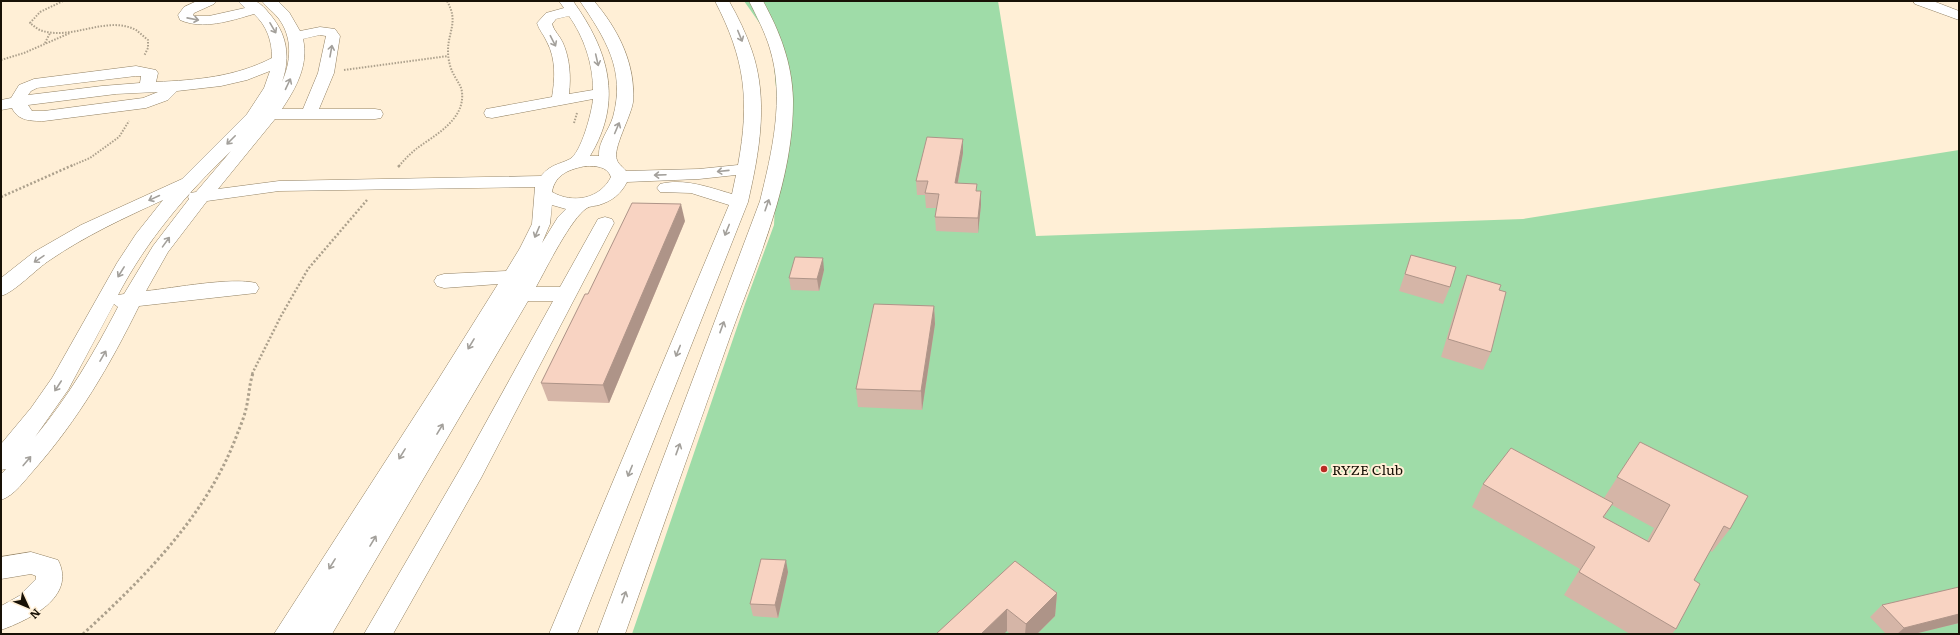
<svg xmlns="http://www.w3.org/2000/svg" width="1960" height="635" viewBox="0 0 1960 635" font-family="Literata,serif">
  <rect width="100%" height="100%" fill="#ffefd6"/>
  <polygon fill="#9fdca8" points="744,1 998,1 1036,236 1523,219 1959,150 1959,634 632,634 745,304 774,225 779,122 772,41"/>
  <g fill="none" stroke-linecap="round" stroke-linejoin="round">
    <g stroke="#918062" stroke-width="1">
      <g id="minor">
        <path d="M197,1H216L214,4L194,13L193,15L194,16H209L245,8L238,1C243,1 249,0 254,1C259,2 265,8 268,12C287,33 291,56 282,82C291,62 293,38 279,19C274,12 267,8 262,1H278L289,12L300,31L320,27L335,29L340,36L334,73L319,109H375L381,110L383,114L381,118L375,119H275L218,189L279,181L541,176C551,164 558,165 570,159C581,153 592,112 593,99L492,118L486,117L484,113L486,109L492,108L552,97C555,79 556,59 547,42C544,35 539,30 537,23L546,13L564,8L559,1H573C608,50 624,100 590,156H599C598,142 609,130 613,117C626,70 605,38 580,1H594C618,29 636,64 633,102C631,117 612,149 617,160C618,164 624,168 626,171L699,169L738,165C750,100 745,59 715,1H729C738,17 746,33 752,51C769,101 759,153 748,202L577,634H549L729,205L691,193L660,192L657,188L660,184C684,178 708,187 732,194L736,175L699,179L627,182C621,194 612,201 599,205C596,206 590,206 587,208C571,218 546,269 536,287H560L598,219L605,217L612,219L614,223L481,478L393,634H364L463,464L553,301H528L332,634H274L436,383L498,284L444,288L437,286L434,281L437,276L444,274L506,271L520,248L532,224L535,187L279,191L207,201L168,252L146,291C174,288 231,277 256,283L259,288L256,293L139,306C110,365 78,420 34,470C24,481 15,495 1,500V474L6,469L1,470V444L31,408L52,378L117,263L136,234L163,200C124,218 85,236 50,260C36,269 15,292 1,296V278L34,252L81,225L182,179L247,114L264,88L270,71L247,80L221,86L177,91L168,100L146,108L44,121C31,121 18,121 12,108L1,110V100L11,98L19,85L34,79L136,66L156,70L158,73L156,82C197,80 235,77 272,58C272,41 267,26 254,14C230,21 203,30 180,20L178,15L184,7ZM569,16C584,37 593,64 593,90L569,94C571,77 570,59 563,43C560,36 554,31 552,24L556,19ZM320,35L326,36L318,73L303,109H282C296,88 309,65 303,39ZM136,76H141L140,83L102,86L28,95L31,91L37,88ZM158,92L143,98L44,111H32L28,105L116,94ZM231,151L196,192L190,193L188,197L189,199L153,246L124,294L118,295C147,240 186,194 231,151ZM586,166C596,166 607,166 611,177C600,199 573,204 552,192C555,174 570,169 586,166ZM552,205L566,209L558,217L542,243L550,224ZM114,304L118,307C94,353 69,396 35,437L68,390Z"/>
        <path d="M749,1H763C780,32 792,63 793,99C794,181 758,259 731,334C696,434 660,534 625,634H597L760,201C772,152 785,98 770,49C765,32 757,17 749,1Z"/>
        <polygon points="1913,1 1933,1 1959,11 1959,20 1915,4"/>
        <path d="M31,552L58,560C77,597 29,620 1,630V606L19,596L36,579V576L31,574L1,579V557Z"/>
      </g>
    </g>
    <g stroke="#aca08c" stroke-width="2" stroke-dasharray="1.5 1.5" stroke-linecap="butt">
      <path d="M63,1L40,12L30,23C34,26 38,30 43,31C73,40 108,15 136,30C140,33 144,37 148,40V48L144,56"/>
      <polyline points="45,43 50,33"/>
      <polyline points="1,60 24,53 70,33"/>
      <polyline points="344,70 448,56"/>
      <polyline points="574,123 577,113"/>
      <polyline points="71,166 90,158 119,137 129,121"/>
      <path d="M399,166C404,160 410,154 416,149C435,135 465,120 462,92C461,85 457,81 454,75C450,68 448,59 448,51C448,31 459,22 447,1"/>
    </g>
    <g stroke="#aca08c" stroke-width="2.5" stroke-dasharray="2 2" stroke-linecap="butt">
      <polyline points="398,167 400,165"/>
      <polyline points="1,197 73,165"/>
      <polyline points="252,374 281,316 308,269 367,200"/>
    </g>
    <path stroke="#aca08c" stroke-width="3" stroke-dasharray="2.5 2.5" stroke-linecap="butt" d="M83,634C146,576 208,514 238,432C241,425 244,417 246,409C249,397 249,385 253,373"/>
    <use href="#minor" fill="#fff" fill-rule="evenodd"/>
  </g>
  <g fill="#d5b5a7" fill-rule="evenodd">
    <polygon points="963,139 963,153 958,183 977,191 981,205 978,233 936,231 935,217 936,208 926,208 925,195 917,195 916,181"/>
    <polygon points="685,221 609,403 548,401 541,383 588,294"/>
    <polygon points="1411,255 1450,287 1443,304 1399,291"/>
    <polygon points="824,270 819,291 791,290 789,278"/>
    <polygon points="1467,275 1491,352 1483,370 1441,357 1460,293"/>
    <polygon points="934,306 935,324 922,410 858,407 856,389"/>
    <path d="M1640,442L1730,529L1712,552L1710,550L1694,580L1676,629L1672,634H1630L1564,595L1580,569L1472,507L1483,484L1604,498ZM1612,505L1654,528L1647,541L1604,517Z"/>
    <polygon points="1015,561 1057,593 1055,616 1037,634 1010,634 1007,631 936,634"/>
    <polygon points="788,572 778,618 753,616 750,604"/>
    <polygon points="1959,587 1959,623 1914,634 1886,634 1870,617 1882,605"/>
  </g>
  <g fill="#ae9488">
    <polygon points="963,139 963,153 955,197 955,183"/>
    <polygon points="981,191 981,205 978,233 978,218"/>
    <polygon points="681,204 685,221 609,403 603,385"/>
    <polygon points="823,258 824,270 819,291 817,279"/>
    <polygon points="934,306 935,324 922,410 921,391"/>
    <polygon points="786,560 788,572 778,618 775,605"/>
    <polygon points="1057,593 1055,616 1037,634 1025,634 1026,624"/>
    <polygon points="1007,609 1007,631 1004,634 981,634"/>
    <polygon points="1959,614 1959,623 1914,634 1897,634 1904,628"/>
  </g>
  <g fill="#f8d3c2" stroke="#ae9488">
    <polygon points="927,137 963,139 955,183 977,184 976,191 981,191 978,218 935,217 939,194 925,193 928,181 916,181"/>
    <polygon points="632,203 681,204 603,385 541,383 585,294 588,294"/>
    <polygon points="1411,255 1456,267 1450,287 1405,274"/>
    <polygon points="795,257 823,258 817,279 789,278"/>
    <polygon points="1467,275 1501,285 1499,290 1506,292 1491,352 1448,339"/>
    <polygon points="874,304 934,306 921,391 856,389"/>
    <polygon points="1640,442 1748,496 1730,529 1724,526 1694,580 1700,584 1676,629 1579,572 1595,547 1483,484 1511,448 1613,503 1603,517 1649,542 1670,505 1617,477"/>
    <polygon points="761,559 786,560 775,605 750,604"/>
    <polygon points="1015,561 1057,593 1026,624 1007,609 981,634 936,634"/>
    <polygon points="1959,587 1959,614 1904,628 1882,605"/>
  </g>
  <defs><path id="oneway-shaft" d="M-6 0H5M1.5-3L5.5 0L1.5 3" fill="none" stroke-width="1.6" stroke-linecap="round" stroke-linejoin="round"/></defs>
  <g stroke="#a3a09b">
    <use href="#oneway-shaft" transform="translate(193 19) rotate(11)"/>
    <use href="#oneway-shaft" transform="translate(273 28) rotate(60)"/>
    <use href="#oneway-shaft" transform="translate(740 36) rotate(68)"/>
    <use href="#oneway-shaft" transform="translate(553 41) rotate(63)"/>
    <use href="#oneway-shaft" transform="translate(331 51) rotate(-80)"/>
    <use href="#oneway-shaft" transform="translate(597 60) rotate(77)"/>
    <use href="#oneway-shaft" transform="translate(288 84) rotate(-65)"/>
    <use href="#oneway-shaft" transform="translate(617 128) rotate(-67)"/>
    <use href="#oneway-shaft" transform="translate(231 140) rotate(135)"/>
    <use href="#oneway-shaft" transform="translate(723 171) rotate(174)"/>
    <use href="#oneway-shaft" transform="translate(660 175) rotate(178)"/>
    <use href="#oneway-shaft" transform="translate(154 198) rotate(155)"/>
    <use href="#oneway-shaft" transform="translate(767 205) rotate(-71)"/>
    <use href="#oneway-shaft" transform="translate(727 230) rotate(112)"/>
    <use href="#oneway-shaft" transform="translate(537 232) rotate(113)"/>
    <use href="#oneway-shaft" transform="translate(166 242) rotate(-54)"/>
    <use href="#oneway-shaft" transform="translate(39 259) rotate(146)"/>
    <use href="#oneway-shaft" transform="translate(121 272) rotate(122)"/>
    <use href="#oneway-shaft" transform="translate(722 327) rotate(-70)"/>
    <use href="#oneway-shaft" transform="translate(471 344) rotate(121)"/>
    <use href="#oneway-shaft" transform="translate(678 351) rotate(112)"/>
    <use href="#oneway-shaft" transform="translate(103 356) rotate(-60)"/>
    <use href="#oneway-shaft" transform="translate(58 386) rotate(123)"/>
    <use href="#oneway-shaft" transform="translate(440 429) rotate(-59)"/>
    <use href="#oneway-shaft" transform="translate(678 449) rotate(-70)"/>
    <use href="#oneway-shaft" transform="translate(402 454) rotate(122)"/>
    <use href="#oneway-shaft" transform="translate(27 461) rotate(-50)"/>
    <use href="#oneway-shaft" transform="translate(630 471) rotate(112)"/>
    <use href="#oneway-shaft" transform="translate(373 541) rotate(-59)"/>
    <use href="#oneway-shaft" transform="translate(332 564) rotate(122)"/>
    <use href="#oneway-shaft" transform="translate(624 597) rotate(-71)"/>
  </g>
  <circle fill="#b92b24" stroke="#ffefd6" stroke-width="1.5" cx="1324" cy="469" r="4"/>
  <g text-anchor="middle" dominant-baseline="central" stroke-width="4" stroke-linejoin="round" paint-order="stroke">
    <g font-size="14" fill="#181106" stroke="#ffefd6" text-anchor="start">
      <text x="1332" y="469">RYZE Club</text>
    </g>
  </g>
  <rect width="1960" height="635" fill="none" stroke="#181106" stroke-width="4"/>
  <g transform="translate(28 607) rotate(134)" stroke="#ffefd6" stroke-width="3" paint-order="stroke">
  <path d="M0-3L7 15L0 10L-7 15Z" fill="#181106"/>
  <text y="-6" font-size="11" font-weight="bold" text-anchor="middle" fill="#181106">N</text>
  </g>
</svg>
